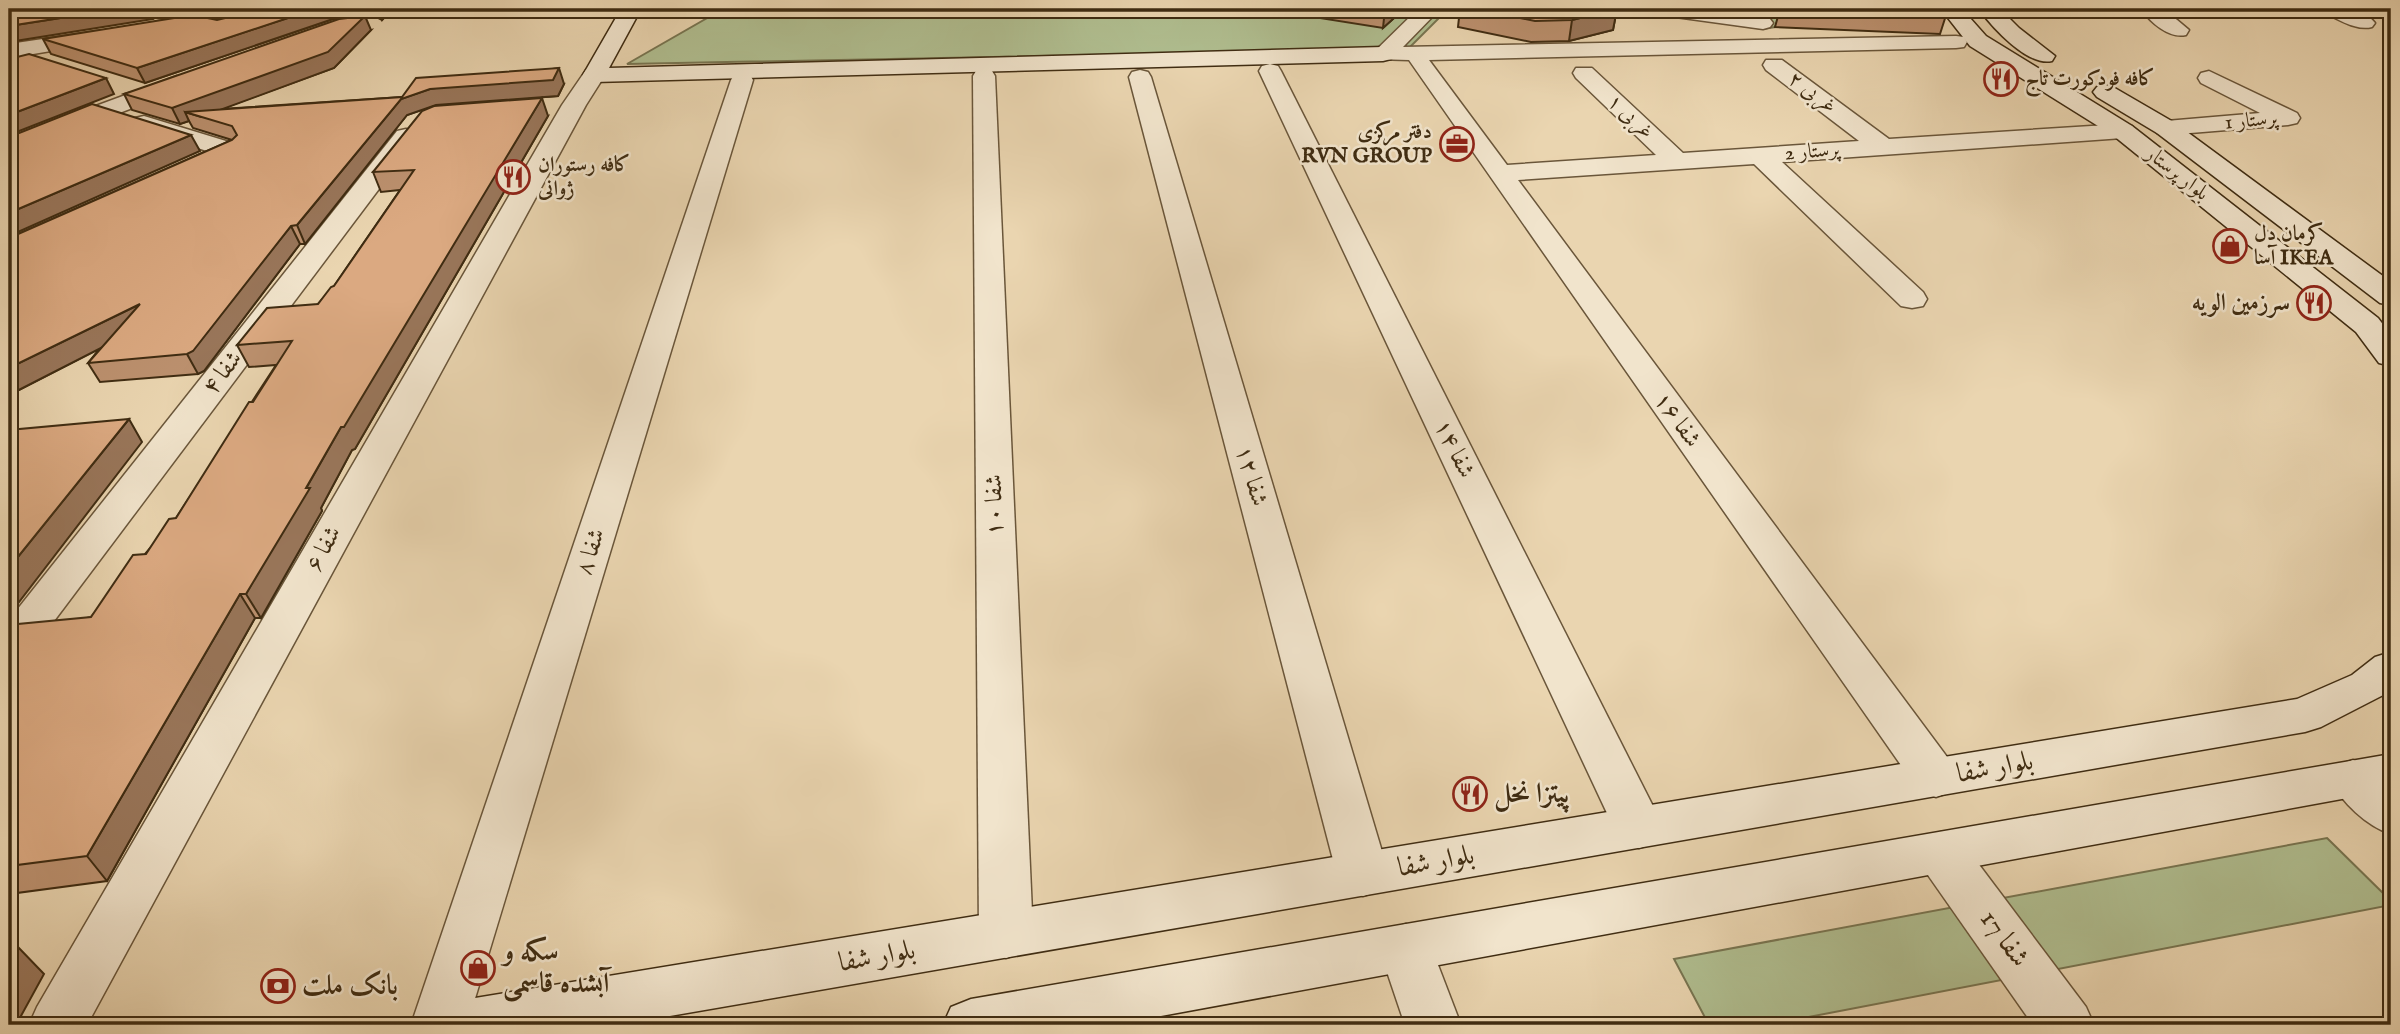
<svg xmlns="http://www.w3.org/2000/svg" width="2400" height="1034" viewBox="0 0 2400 1034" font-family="'IM FELL English',Amiri,serif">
  <rect width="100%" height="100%" fill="#ead5b0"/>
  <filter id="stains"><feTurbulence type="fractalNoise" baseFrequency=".00286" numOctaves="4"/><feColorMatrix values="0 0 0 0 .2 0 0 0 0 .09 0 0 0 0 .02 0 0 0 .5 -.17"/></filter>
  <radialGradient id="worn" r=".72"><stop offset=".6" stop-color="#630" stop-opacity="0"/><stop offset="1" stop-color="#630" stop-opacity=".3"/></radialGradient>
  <g fill="#b0be90" stroke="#787551" stroke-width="2">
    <polygon points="723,9 1448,9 1408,49 627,64"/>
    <polygon points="1622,9 1782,9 1775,27 1763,29"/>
    <polygon points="2327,838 2391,901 2391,905 1767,1025 1709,1025 1674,959"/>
  </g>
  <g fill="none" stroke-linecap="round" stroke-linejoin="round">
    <g stroke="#6a563a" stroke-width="3">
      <g id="street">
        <polygon points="235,9 283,9 280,13 273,15 159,33 152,31 148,27 152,23 159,21"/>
        <polygon points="1418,9 1440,9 1403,47 1956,36 1964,37 1967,42 1964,47 1956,48 1429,60 1507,165 1656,155 1576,78 1573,73 1576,68 1592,68 1683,153 1859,141 1766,70 1763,65 1766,60 1782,60 1889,139 2123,124 2132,126 2135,131 2132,136 2123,138 1782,162 1923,292 1927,299 1923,306 1912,308 1901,306 1754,164 1518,180 1953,765 1960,778 1953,791 1936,797 1919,791 1409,60 1375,59 1372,54"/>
        <polygon points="1651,9 1704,9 1763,17 1770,19 1773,23 1770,27 1763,29 1661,15 1654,13"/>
        <path d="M2141,9H2164L2189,30L2186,35C2169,39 2150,22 2141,9Z"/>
        <path d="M2322,9C2339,8 2364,8 2375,23L2372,27C2357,31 2339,20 2325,13Z"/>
        <polygon points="97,31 105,32 108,37 105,42 9,58 9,44"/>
        <polygon points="1270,64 1278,66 1281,71 1664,828 1657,842 1639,848 1621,842 1614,828 1259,71 1262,66"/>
        <polygon points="594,68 602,70 605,75 586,105 87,1025 29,1025 37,1007 562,105 586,70"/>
        <polygon points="984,69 992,71 995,76 1033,935 1025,951 1006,958 987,951 979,935 973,76 976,71"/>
        <polygon points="1140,70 1148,72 1151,77 1389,875 1381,890 1363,896 1345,890 1337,875 1129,77 1132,72"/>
        <polygon points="2209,71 2297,113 2300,118 2297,123 2288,125 2166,135 2157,133 2154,128 2157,123 2166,121 2260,113 2201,83 2198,78 2201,73"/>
        <polygon points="742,73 750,75 753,80 467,1025 411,1025 731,80 734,75"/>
        <polygon points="177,76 185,78 189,83 185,88 9,155 9,138"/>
        <path d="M144,116L239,145L243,150L239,155C222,164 203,178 184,174L180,168L184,162L207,151L135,128L132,123L135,118Z"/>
        <polygon points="406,129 415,131 418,136 415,141 24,661 9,665 9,620 397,131"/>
        <path d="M2353,760L2370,766L2391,785V834C2366,826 2342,802 2329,779L2336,766Z"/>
        <polygon points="1941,832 1959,838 2086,1007 2094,1025 2033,1025 1923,868 1916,853 1923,838"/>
        <polygon points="1406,924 1425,931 1461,1025 1405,1025 1379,948 1387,931"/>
      </g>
    </g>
    <g stroke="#3f2c12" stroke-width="3">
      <g id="secondary">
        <polygon points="621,9 641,9 609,68 1383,47 1391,49 1394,54 1391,59 1383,61 594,82 586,80 583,75"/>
        <polygon points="1941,9 1962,9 1986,36 2132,126 2378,318 2391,335 2391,366 2379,363 2356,332 2114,136 1970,46"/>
        <path d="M1979,9H2000L2019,28L2055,56L2052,61C2028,67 1992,27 1979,9Z"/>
        <polygon points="2105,85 2113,87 2175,123 2391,282 2391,305 2380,303 2157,133 2097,97 2093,92 2097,87"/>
        <polygon points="2391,652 2391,691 2321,727 2305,732 618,1025 441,1025 449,1007 469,999 2297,699 2352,675 2375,657"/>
        <polygon points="2391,754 2391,790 1112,1025 943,1025 951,1007 971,999"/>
      </g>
    </g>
    <use href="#street" fill="#f1e4cc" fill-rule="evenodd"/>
    <use href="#secondary" fill="#f1e4cc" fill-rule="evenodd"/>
  </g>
  <g fill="#bc916f" stroke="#3f2c12" stroke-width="2">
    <polygon points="263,9 392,9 382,20 371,14 333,19 145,83 51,54 43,39 217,20"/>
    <polygon points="1308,9 1404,9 1383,28 1307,16"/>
    <polygon points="1460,9 1617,9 1613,30 1569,41 1531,42 1458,27"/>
    <polygon points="1780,9 1948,9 1940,34 1775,27"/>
    <polygon points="371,30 334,68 221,109 402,97 564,84 558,96 436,105 407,115 305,244 300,244 204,371 198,374 100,382 88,363 100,348 9,395 9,238 232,140 193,128 189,121 180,124 132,110 124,94"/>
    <polygon points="548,116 355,449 352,450 321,508 322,511 261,618 255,618 107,881 9,894 9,637 91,617 176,518 276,365 249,367 237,345 318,304 334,286 400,190 381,192 373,172"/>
  </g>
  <g fill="#99765a" stroke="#3f2c12" stroke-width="2">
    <polygon points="118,9 148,9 153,19 9,42 9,26"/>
    <polygon points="315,9 369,9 371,14 333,19 145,83 137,68"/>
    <polygon points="378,9 392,9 382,20"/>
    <polygon points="1385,9 1404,9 1383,28"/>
    <polygon points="1617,9 1613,30 1569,41 1572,20"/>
    <polygon points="365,16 371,30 334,68 201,117 185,112 189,121 180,124 172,108"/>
    <polygon points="559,68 564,84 558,96 436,105 407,115 305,244 297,225 401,99 430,89"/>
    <polygon points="106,78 114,94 9,135 9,115"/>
    <polygon points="542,98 548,116 355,449 352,450 321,508 322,511 261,618 246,594 341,427"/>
    <polygon points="191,135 200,151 9,236 9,213"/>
    <polygon points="291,226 300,244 204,371 198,374 187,354"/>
    <polygon points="140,304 150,323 9,395 9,368"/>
    <polygon points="129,419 142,442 9,615 9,568"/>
    <polygon points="240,594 255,618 107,881 87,856"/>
    <polygon points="17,946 44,974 16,1025 9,1025 9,960"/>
  </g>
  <g fill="#dba981" stroke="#3f2c12" stroke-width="2">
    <polygon points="9,9 118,9 9,26"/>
    <polygon points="263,9 315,9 137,68 43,39 193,15 217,20"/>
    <polygon points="1476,9 1617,9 1572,20 1535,21"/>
    <polygon points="365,16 328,52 172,108 124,94 339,19"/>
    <polygon points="29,54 106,78 9,115 9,59"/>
    <polygon points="559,68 553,80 430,89 401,99 297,225 291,226 193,351 187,354 88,363 140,304 9,368 9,238 232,140 237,135 232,126 185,112 402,97 416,78"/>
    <polygon points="542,98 344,427 341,427 306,488 310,488 246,594 240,594 87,856 9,866 9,637 18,624 91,617 133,555 146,554 169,519 176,518 249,402 253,402 292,341 237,345 267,308 318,304 331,287 334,286 414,170 373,172 422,111 434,106"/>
    <polygon points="92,104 191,135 9,213 9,137"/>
    <polygon points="129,419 9,568 9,430"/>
    <polygon points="17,946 9,960 9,947"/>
  </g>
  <defs>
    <g id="restaurant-ring" transform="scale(1.75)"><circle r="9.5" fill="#f1e4cc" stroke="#8f2418" stroke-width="1.5"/><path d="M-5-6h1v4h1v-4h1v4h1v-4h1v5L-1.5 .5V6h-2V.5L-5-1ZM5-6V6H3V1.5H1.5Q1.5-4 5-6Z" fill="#8f2418"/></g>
    <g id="office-ring" transform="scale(1.75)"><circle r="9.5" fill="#f1e4cc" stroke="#8f2418" stroke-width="1.5"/><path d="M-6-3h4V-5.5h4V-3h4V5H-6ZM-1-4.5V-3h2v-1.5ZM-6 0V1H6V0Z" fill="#8f2418"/></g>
    <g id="shop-ring" transform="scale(1.75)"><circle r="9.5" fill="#f1e4cc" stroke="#8f2418" stroke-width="1.5"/><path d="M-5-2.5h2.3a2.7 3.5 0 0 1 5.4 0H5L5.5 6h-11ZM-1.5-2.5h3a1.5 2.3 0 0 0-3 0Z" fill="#8f2418"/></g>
    <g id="bank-ring" transform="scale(1.75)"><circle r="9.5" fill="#f1e4cc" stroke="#8f2418" stroke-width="1.5"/><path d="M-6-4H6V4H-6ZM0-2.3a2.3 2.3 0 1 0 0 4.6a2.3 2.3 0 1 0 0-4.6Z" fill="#8f2418"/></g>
  </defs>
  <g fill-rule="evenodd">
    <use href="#restaurant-ring" x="2001" y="79"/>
    <use href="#office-ring" x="1457" y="144"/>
    <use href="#restaurant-ring" x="513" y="177"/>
    <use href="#shop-ring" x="2230" y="246"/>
    <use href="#restaurant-ring" x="2314" y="303"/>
    <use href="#restaurant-ring" x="1470" y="794"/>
    <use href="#shop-ring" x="478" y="968"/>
    <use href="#bank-ring" x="278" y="986"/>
  </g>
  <g text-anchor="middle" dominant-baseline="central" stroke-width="5" stroke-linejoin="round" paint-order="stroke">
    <g font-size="21" font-weight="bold" fill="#3f2c12" stroke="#f1e4cc" text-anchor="start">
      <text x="2025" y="79">کافه فودکورت تاج</text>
      <text x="1432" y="132" text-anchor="end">دفتر مرکزی<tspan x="1432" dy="24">RVN GROUP</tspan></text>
      <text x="538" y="165">کافه رستوران<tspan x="538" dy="24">ژوانی</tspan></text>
      <text x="2254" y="234">کرمان دل<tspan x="2254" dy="24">آسا IKEA</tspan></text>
    </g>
    <g font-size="21" fill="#3f2c12" stroke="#f1e4cc">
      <text transform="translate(1812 93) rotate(37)">۲ غربی</text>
      <text transform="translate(1630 117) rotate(43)">۱ غربی</text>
      <text transform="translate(2251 121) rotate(-5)">پرستار 1</text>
      <text transform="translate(1812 152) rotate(-4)">پرستار 2</text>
      <text transform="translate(2177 174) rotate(38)">بلوار پرستار</text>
    </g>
    <g font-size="24" font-weight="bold" fill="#3f2c12" stroke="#f1e4cc" text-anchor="end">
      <text x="2290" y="303">سرزمین الویه</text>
    </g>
    <g font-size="24" fill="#3f2c12" stroke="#f1e4cc">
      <text transform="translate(223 373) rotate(-52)">شفا ۴</text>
      <text transform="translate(1677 420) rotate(54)">شفا ۱۶</text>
      <text transform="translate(1454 449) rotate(64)">شفا ۱۴</text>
      <text transform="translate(1251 476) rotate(74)">شفا ۱۲</text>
      <text transform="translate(995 505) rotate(-91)">شفا ۱۰</text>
      <text transform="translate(324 549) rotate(-61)">شفا ۶</text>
      <text transform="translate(591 552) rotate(-72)">شفا ۸</text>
    </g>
    <g font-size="28" fill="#3f2c12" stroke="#f1e4cc">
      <text transform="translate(1995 768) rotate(-10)">بلوار شفا</text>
      <text transform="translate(1436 862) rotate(-10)">بلوار شفا</text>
      <text transform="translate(2004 939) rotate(54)">شفا 17</text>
      <text transform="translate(877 957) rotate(-10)">بلوار شفا</text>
    </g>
    <g font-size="28" font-weight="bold" fill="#3f2c12" stroke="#f1e4cc" text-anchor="start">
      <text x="1494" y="794">پیتزا نخل</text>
      <text x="503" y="952">سکه و<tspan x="503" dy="32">آبشده قاسمی</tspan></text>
      <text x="302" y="986">بانک ملت</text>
    </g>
  </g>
  <rect width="2400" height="1034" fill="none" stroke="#ead5b0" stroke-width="35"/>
  <rect x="10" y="10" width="2379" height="1013" fill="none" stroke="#3f2c12" stroke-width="3.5"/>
  <rect x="18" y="18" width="2365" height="999" fill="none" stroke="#3f2c12" stroke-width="2"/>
  <rect width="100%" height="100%" filter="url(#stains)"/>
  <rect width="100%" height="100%" fill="url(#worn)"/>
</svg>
